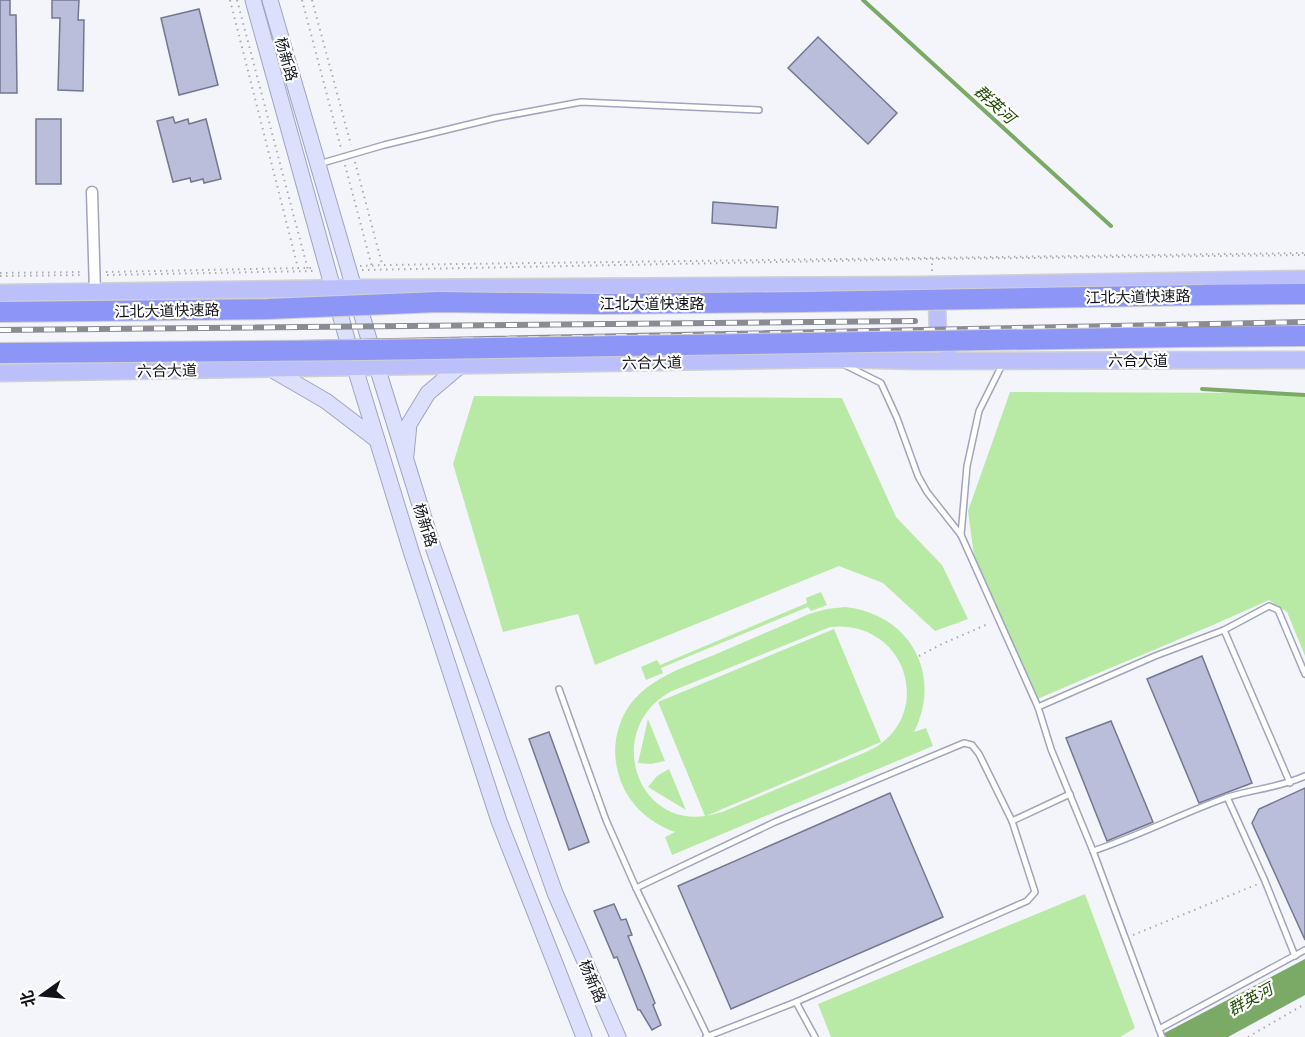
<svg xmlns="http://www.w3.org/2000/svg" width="1305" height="1037" viewBox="0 0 1305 1037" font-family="'Golos Text','Noto Sans SC',sans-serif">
  <rect width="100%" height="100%" fill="#f4f5fb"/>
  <g fill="#b8eaa5" fill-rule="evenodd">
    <path d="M1010,392L1305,393V656L1287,612L1269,600C1191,636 1110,667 1031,702L976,571L968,511Z"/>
    <polygon points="474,396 842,398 896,517 942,565 968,619 935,631 883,583 839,566 595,665 578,614 503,632 453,464"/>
    <polygon points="821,592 827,605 811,611 808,607 661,668 663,673 646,680 641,667 657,660 660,665 807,603 806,598"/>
    <path d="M845,607C910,614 943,674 914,732L926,728L933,746L672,855L665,837L675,832C647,822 625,801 618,772C614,758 614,742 619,727C633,681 681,669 721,652C750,639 780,627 809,614L827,609ZM830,627C908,618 938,720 866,752L722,812L706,816L881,742L834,629L658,702L705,816C633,826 605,726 672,691Z"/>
    <polygon points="648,719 665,761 651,764 638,763"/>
    <polygon points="669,769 686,810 648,787 657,776"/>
    <polygon points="1085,894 1135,1028 1120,1037 831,1037 818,1004"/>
  </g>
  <polygon fill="#7aaa66" points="1305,959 1305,995 1228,1037 1157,1037"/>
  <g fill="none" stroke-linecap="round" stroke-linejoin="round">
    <g stroke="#7aaa66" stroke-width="4">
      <polyline points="863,0 1111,226"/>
      <polyline points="1202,389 1305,395"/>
    </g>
  </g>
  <g fill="#babeda" stroke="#737790" stroke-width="1.5">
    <polygon points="0,0 10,0 10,15 16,15 17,93 0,93"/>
    <polygon points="52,0 79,0 78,20 84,20 83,91 58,90 60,18 52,18"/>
    <polygon points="199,9 218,85 179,95 161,18"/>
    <polygon points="818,37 897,113 868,144 788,68"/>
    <polygon points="173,117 175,123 188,119 189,124 206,119 221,179 204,183 203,179 191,182 190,178 173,182 157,121"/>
    <rect x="36" y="119" width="25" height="65"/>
    <polygon points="713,202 778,207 776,228 712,223"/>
    <polygon points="1202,656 1252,783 1199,803 1147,679"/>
    <polygon points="1111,721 1153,822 1107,841 1066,738"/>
    <polygon points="549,732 589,842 569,850 529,739"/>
    <polygon points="1305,788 1305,940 1252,823 1259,809"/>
    <polygon points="890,793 943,917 731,1009 678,886"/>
    <polygon points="614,904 621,920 626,919 632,935 628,936 655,1003 653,1005 661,1025 652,1030 640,1010 638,1010 617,957 614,958 594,911"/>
  </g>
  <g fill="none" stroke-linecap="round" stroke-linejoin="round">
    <g stroke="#a0a4bf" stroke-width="8">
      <g id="lane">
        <polyline points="319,164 384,145 495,118 581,102 759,110"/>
        <polyline points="845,365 881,383 897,418 918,476 927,492 961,535 1038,707 1051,749 1093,851 1162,1037"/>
        <polyline points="961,535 967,466 979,411 1003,363"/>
        <polyline points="1224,630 1290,783"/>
        <polyline points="559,689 606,820 636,888 708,1037"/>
        <polyline points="1038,707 1155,656 1224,630 1269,606 1278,610 1305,674"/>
        <polyline points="1227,797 1265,881 1295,956"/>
        <path d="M1093,851C1138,836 1181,814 1225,798C1252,789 1279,788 1305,776"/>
        <polyline points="636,888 775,822 964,743 972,745 979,754 1012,821 1070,794"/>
        <polyline points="796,1002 815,1037"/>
        <polyline points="1159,1029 1305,950"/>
        <polyline points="706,1037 796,1002 1027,901 1035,892 1012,821"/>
      </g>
    </g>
    <g stroke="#a0a4bf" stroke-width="13">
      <polyline id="street" points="92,192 95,292"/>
    </g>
    <g stroke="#a0a4bf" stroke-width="17">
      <g id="secondary">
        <polyline points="253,0 355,368 411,551 499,821 584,1037"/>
        <polyline points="270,0 377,367 433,547 555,893 618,1037"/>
        <polyline points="269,368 326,401 377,440"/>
        <polyline points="406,455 409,424 428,393 460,366"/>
      </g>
    </g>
    <g stroke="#cfd0d2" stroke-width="19">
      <g id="primary">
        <polyline points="947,292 937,305 938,335 948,350"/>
        <polyline points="0,293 355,288 921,285 1305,279"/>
        <polyline points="0,373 833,359 918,361 1305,360"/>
      </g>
    </g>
    <g stroke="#cfd0d2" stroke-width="22">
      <g id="highway">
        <polyline points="1203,295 1305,294"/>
        <polyline points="1183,337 1305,336"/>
      </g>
    </g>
    <g stroke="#aaabb2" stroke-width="2" stroke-dasharray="1.5 4.5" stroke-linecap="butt">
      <polyline points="230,0 298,268 312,268"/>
      <polyline points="237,0 308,270"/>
      <polyline points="302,0 341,148"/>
      <polyline points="312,0 351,145"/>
      <polyline points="355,162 382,264"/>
      <polyline points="345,165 372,267"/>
      <polyline points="360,266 382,265 1305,253"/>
      <polyline points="362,270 932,259"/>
      <polyline points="932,271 932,259 1305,255"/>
      <polyline points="106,272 298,268"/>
      <polyline points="0,273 82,272"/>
      <polyline points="107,275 314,271"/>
      <polyline points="0,276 83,275"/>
      <polyline points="919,656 942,644 988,624"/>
      <polyline points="1133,935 1258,884"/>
      <polyline points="1248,1037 1305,1004"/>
    </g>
    <use href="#lane" stroke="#fff" stroke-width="5"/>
    <use href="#street" stroke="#fff" stroke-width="10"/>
    <use href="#secondary" stroke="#dde0fc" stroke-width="15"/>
    <use href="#primary" stroke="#bbc0fa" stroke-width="16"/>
    <use href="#highway" stroke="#8d96f6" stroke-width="20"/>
    <g stroke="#8a8b93" stroke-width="6">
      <g id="rail">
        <polyline points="0,330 915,321"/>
        <polyline points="0,346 250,344 1305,322"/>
      </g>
    </g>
    <use href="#rail" stroke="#fff" stroke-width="4" stroke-dasharray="11" stroke-linecap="butt"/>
    <g stroke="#cfd0d2" stroke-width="22" stroke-linecap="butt">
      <g id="highway-bridge">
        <polyline points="0,312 268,309 438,302 598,304 802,302 1203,295"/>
        <polyline points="0,353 365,350 1183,337"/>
      </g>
    </g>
    <use href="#highway-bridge" stroke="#8d96f6" stroke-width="20"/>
  </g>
  <g text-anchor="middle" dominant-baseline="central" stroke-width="4.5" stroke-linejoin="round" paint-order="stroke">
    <g font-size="15" fill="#11121c" stroke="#fff">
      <text transform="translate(287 59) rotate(74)">杨新路</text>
      <text transform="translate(1138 296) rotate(-1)">江北大道快速路</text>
      <text x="652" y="303">江北大道快速路</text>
      <text transform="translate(167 310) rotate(-1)">江北大道快速路</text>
      <text x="1138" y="360">六合大道</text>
      <text transform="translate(652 362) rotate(-1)">六合大道</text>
      <text transform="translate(167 370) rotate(-1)">六合大道</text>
      <text transform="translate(426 525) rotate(72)">杨新路</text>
      <text transform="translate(593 981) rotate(67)">杨新路</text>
    </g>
    <g font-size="16" font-style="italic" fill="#1e4b01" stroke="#fff">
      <text transform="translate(995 104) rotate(42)">群英河</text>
      <text transform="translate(1250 999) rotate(-29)">群英河</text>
    </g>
  </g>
  <g transform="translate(42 995) rotate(255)" stroke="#ffffff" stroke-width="4.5" paint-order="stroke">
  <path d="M0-4.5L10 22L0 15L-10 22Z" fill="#11121c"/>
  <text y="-9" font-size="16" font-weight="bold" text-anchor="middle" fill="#11121c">北</text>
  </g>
</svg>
